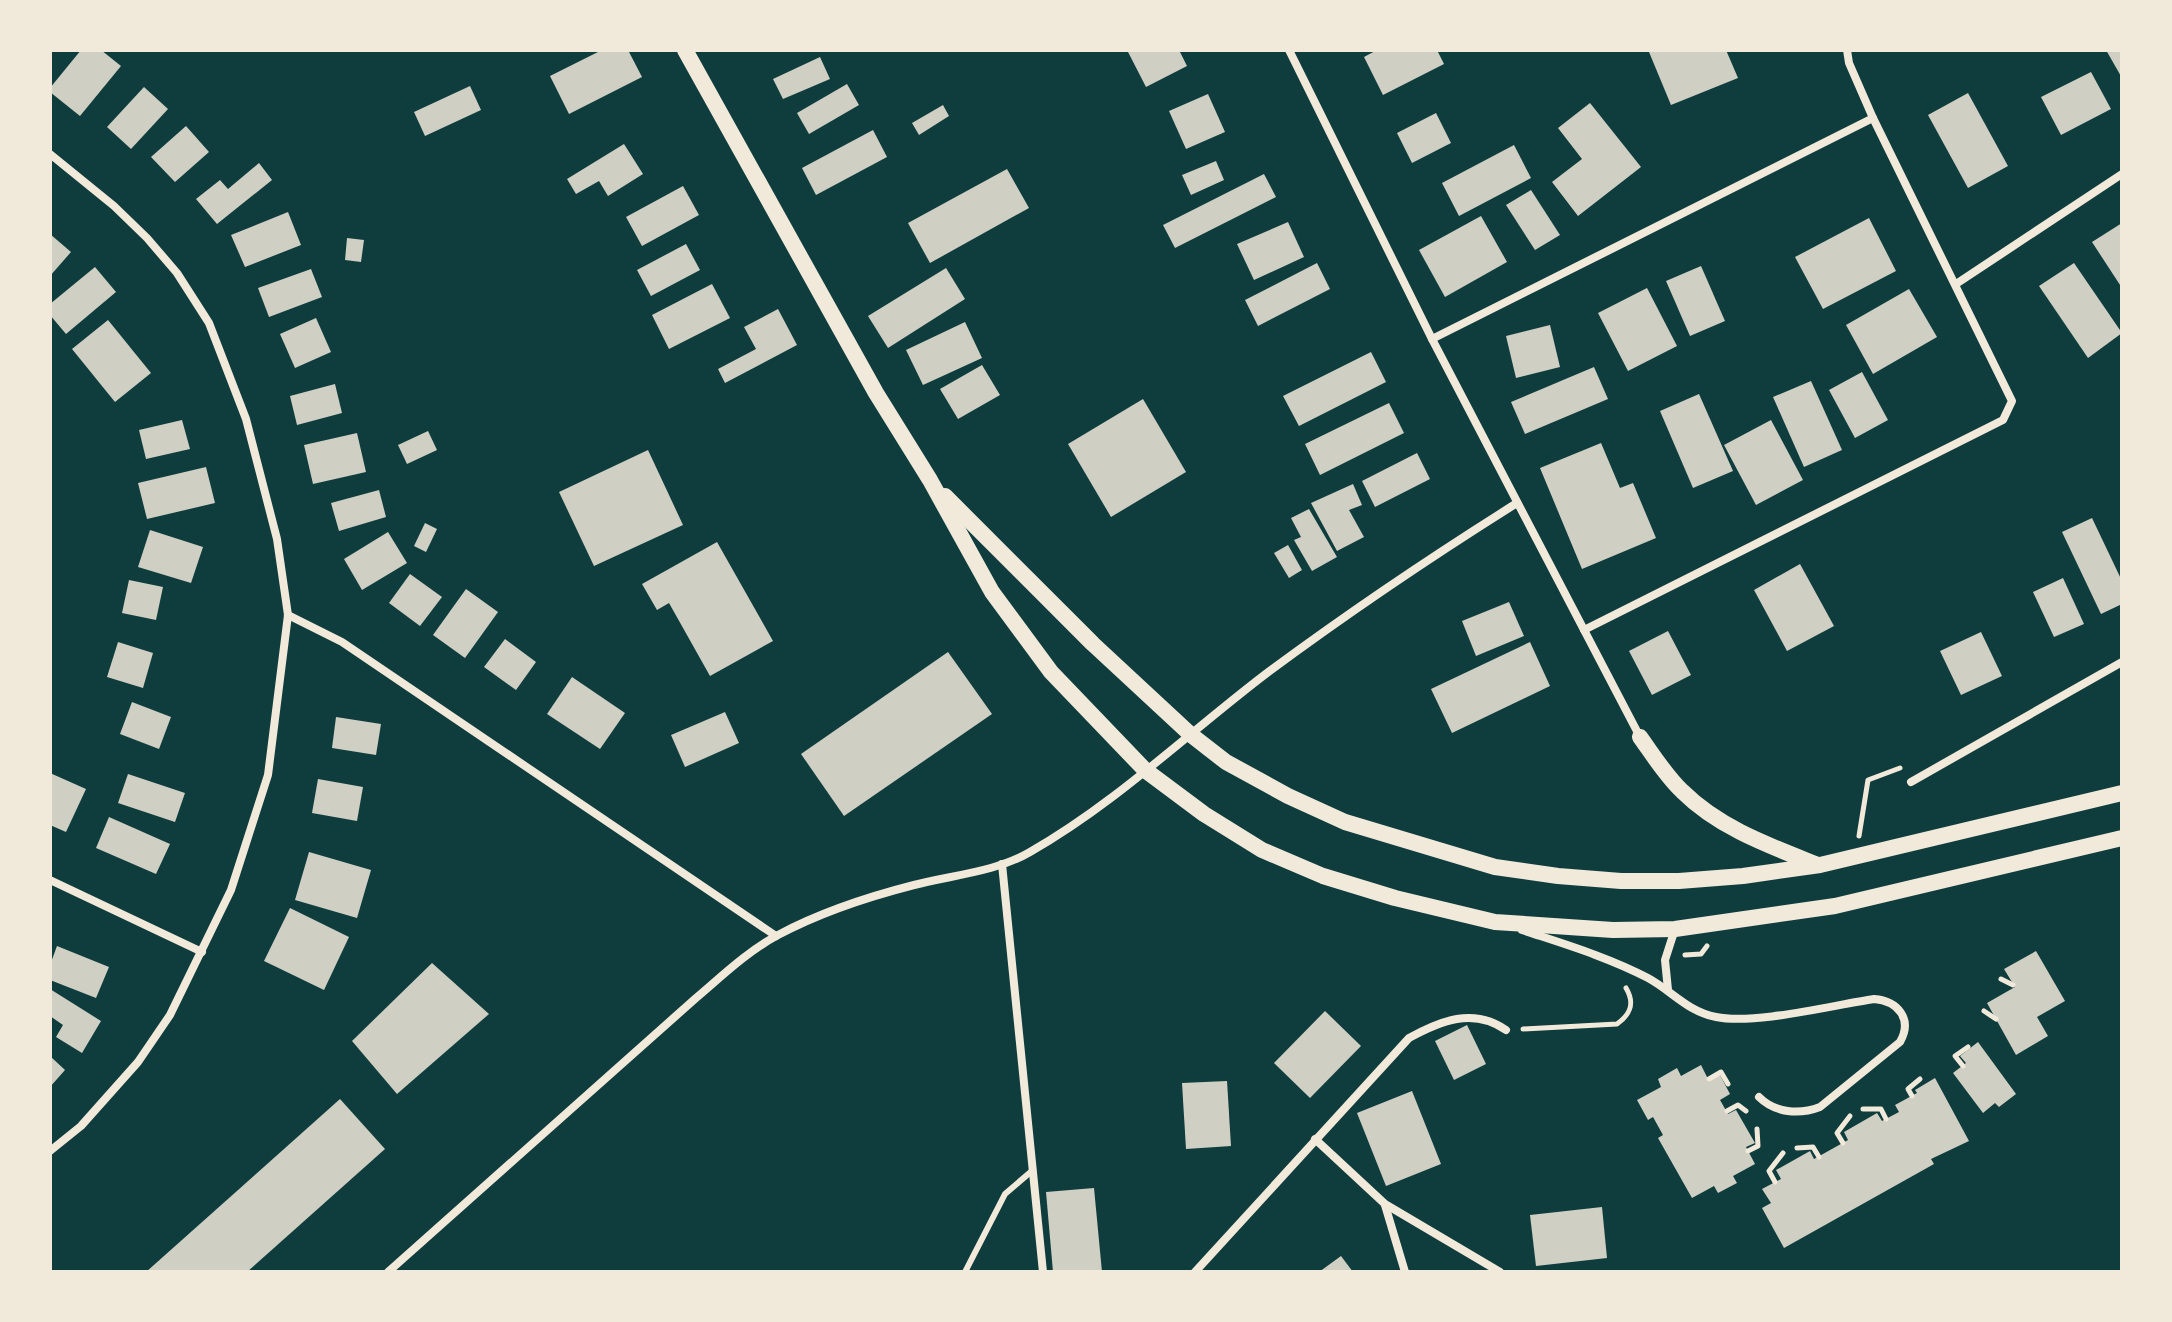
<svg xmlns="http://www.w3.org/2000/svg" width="2172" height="1322" viewBox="0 0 2172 1322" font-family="Overpass,sans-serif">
  <rect width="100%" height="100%" fill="#0f3d3e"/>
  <g fill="#cfcfc3">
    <polygon points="81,50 101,50 121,66 80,116 50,92 50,88"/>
    <polygon points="602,50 628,50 642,77 569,114 550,76"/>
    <polygon points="1127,50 1179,50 1187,66 1146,87"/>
    <polygon points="1377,50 1437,50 1444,64 1383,95 1364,57"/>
    <polygon points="1655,50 1726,50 1738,78 1671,105 1649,52"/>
    <polygon points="2106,50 2122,50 2122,78"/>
    <polygon points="820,57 830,79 783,99 773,79"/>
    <polygon points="2091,72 2111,109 2061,135 2041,97"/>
    <polygon points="847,84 859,105 809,134 797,113"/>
    <polygon points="470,86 481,110 425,136 414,112"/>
    <polygon points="144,87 168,109 131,149 107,127"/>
    <polygon points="1968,93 2008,166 1968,188 1928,115"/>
    <polygon points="1208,94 1225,132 1186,149 1169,111"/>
    <polygon points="1590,103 1641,167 1578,216 1552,182 1582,159 1558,128"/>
    <polygon points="943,105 949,116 919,135 912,123"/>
    <polygon points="1436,113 1451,143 1412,163 1397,133"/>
    <polygon points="186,126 209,152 175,182 151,157"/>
    <polygon points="873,130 887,157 816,195 802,168"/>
    <polygon points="624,144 643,174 608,196 599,181 576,194 567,179"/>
    <polygon points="1514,145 1531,178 1459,216 1442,183"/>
    <polygon points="1216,161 1224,180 1191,195 1182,175"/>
    <polygon points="259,163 272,180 217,224 196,199 220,180 228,189"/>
    <polygon points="1007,169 1029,208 930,263 908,223"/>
    <polygon points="1264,174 1276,197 1175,248 1163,225"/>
    <polygon points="683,186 699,215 642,246 626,217"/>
    <polygon points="1531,190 1560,235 1535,250 1506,205"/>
    <polygon points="288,212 301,245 245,267 231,235"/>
    <polygon points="1481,216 1507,262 1445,297 1419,250"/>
    <polygon points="1869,218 1896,271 1823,309 1795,257"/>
    <polygon points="1288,222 1304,257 1254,280 1237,244"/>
    <polygon points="2122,223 2122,288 2092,242"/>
    <polygon points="50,234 71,252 50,276"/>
    <polygon points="347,238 364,240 361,262 345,260"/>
    <polygon points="686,244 700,270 651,296 637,270"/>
    <polygon points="1317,263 1330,289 1258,326 1245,300"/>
    <polygon points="2074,263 2122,333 2088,358 2039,286"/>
    <polygon points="1701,266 1725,321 1690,336 1666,281"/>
    <polygon points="95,267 116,292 66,334 50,315 50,304"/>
    <polygon points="946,268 965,299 888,348 868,316"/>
    <polygon points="311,269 322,297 269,317 258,288"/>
    <polygon points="712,284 730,318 669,349 652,315"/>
    <polygon points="1647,288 1677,346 1628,371 1598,313"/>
    <polygon points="1909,289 1937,337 1873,374 1846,325"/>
    <polygon points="778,309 797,345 725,383 718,369 756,349 744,327"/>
    <polygon points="316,318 331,352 295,368 280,334"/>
    <polygon points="108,320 151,373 115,402 72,349"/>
    <polygon points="965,322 982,358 923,385 906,350"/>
    <polygon points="1550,325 1560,367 1516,378 1506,336"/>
    <polygon points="1371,352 1386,382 1299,426 1283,396"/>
    <polygon points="982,365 1000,395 958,419 940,389"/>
    <polygon points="1594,367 1608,399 1525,434 1511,402"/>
    <polygon points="1862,372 1888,420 1855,438 1829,390"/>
    <polygon points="1811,381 1842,450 1804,467 1773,397"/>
    <polygon points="335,384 342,413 297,425 290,396"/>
    <polygon points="1699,394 1733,471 1693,488 1660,411"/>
    <polygon points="1143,399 1186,472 1111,517 1068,444"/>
    <polygon points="1389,403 1404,433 1320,475 1305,444"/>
    <polygon points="182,420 190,449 146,459 139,430"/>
    <polygon points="1771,420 1803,480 1756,505 1724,445"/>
    <polygon points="428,431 437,450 407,464 398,445"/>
    <polygon points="357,433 366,472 313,484 304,445"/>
    <polygon points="1601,443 1620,488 1633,483 1656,538 1582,569 1540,468"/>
    <polygon points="648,450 683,525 594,566 559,492"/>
    <polygon points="1417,453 1430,479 1375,507 1362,481"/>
    <polygon points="206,467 215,503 147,519 138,483"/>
    <polygon points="1353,484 1362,505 1349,510 1364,537 1337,551 1311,503"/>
    <polygon points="379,490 386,517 339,531 331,503"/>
    <polygon points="1309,509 1337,557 1312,571 1294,540 1301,537 1291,518"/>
    <polygon points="2092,518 2122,581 2122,604 2101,614 2062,532"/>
    <polygon points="425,523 437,529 426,552 414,546"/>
    <polygon points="150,530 203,547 191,583 138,567"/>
    <polygon points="388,532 407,563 362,590 344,559"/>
    <polygon points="717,542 773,641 710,676 669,603 657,610 642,584"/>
    <polygon points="1288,545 1302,570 1289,578 1274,553"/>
    <polygon points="1800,564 1834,626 1787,651 1754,590"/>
    <polygon points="410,574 442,597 420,626 389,603"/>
    <polygon points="2063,578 2084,624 2054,637 2033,592"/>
    <polygon points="129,580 163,587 156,620 122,613"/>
    <polygon points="466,589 498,612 465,658 433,635"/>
    <polygon points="1509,602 1524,636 1476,656 1462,621"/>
    <polygon points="1668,631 1691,675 1652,695 1629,651"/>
    <polygon points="1981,632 2002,676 1961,695 1940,651"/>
    <polygon points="505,639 536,662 516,690 484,667"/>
    <polygon points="118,642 153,653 143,688 107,677"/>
    <polygon points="1530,642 1550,686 1452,733 1431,689"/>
    <polygon points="948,652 992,714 844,816 801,754"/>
    <polygon points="572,677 625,713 600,749 547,714"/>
    <polygon points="132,702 171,717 159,749 120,734"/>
    <polygon points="725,712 739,743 685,767 671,735"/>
    <polygon points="336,717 381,724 376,755 332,748"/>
    <polygon points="50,773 86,789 66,832 50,825"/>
    <polygon points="128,774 185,793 175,822 118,803"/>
    <polygon points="318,779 363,787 357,821 312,813"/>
    <polygon points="109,817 170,844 156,874 96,848"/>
    <polygon points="309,852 371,870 357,918 295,900"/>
    <polygon points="290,908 349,937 324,990 264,961"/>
    <polygon points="57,946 109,967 96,998 50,980 50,965"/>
    <polygon points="2036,951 2065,1001 2037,1017 2048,1036 2016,1055 1987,1003 2015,987 2004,969"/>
    <polygon points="432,963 489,1014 397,1094 352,1041"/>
    <polygon points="50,989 101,1021 82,1053 56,1037 63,1025 50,1016"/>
    <polygon points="1325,1011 1361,1046 1310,1098 1274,1063"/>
    <polygon points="1467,1025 1486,1064 1454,1080 1435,1041"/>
    <polygon points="1978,1042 2016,1094 1999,1107 1995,1103 1983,1113 1953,1073 1966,1063 1960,1056"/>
    <polygon points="50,1056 65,1070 50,1087"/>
    <polygon points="1701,1065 1709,1081 1720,1075 1730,1094 1720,1100 1728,1114 1736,1110 1755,1143 1746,1147 1755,1164 1733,1176 1737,1183 1718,1193 1714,1186 1692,1198 1658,1138 1663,1135 1653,1117 1648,1120 1637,1100 1661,1087 1658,1079 1677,1068 1681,1076"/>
    <polygon points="1935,1078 1969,1141 1931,1159 1934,1164 1784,1248 1762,1208 1771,1203 1762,1189 1781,1179 1776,1170 1810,1151 1814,1159 1848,1140 1844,1132 1877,1113 1882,1121 1899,1112 1895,1105 1917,1093 1915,1090"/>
    <polygon points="1227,1081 1231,1146 1186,1149 1182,1083"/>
    <polygon points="1412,1091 1441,1164 1386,1186 1357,1113"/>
    <polygon points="340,1099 385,1149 247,1272 146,1272"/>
    <polygon points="1094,1188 1102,1272 1053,1272 1046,1192"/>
    <polygon points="1602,1207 1607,1258 1536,1266 1530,1215"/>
    <polygon points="1341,1256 1353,1272 1319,1272"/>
  </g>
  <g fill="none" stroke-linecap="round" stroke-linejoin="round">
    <g stroke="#f1e9da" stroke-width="5">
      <polyline points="1859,836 1868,780 1900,768"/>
      <polyline points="1685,955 1701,954 1707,946"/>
      <polyline points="2001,979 2013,985"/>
      <polyline points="1984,1011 1996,1019"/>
      <path d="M1523,1029L1617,1024C1631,1014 1635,1003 1626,988"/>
      <polyline points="1963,1066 1955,1056 1968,1047"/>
      <polyline points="1709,1079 1721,1072 1728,1084"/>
      <polyline points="1912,1096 1908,1089 1920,1079"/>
      <polyline points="1863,1109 1881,1109 1886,1119"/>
      <polyline points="1727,1111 1738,1105 1746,1111"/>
      <polyline points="1843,1143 1837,1133 1850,1116"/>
      <polyline points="1797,1148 1813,1147 1819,1157"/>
      <polyline points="1748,1151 1758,1146 1757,1129"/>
      <polyline points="1775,1182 1769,1171 1783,1153"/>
    </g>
    <polyline stroke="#f1e9da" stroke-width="6" points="965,1272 1005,1194 1033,1170"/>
    <g stroke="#f1e9da" stroke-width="8">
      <polyline points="1289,50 1432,339 1640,737"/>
      <polyline points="50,154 114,206 147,238 177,273 209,323 246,419 277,539 288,615 268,775 231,890 170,1015 138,1062 81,1126 50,1151"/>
      <polyline points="1956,284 2122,174"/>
      <polyline points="1432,339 1873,118"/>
      <polyline points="288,615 342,642 776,936"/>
      <polyline points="1584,630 2003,420 2012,401 1873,118 1849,63 1847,50"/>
      <polyline points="1911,782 2122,662"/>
      <polyline points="1002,864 1043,1272"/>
      <polyline points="50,880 202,952"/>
      <path d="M1522,930C1564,944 1608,957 1648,978C1672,991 1688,1012 1716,1017C1755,1025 1833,1005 1874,999C1898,1001 1913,1019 1900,1042L1820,1107C1799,1115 1775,1113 1759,1097"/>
      <polyline points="1668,990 1665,960 1675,929"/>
      <polyline points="1315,1139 1385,1204 1500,1272"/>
      <polyline points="1385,1205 1405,1272"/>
      <path d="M388,1272L696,998C722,976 748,951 778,935C821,912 867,897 914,885C952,875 996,872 1030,852C1116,803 1188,733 1267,673C1348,613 1431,557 1517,503"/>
      <path d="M1195,1272L1409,1038C1440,1021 1473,1007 1506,1030"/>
    </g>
    <g stroke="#f1e9da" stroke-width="16">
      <polyline points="685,50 876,393 930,480 992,592 1051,672 1145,770 1204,814 1262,850 1323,876 1395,898 1495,922 1613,930 1675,929 1835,906 2122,838"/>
      <polyline points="945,496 1093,644 1190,734 1226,762 1288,796 1345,822 1495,867 1558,876 1621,881 1679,881 1743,876 1820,865 2122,793"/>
      <path d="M1640,737C1653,755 1666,776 1682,791C1719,828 1770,846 1818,865"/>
    </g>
  </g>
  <rect width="2172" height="1322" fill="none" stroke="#f1e9da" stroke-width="104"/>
</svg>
